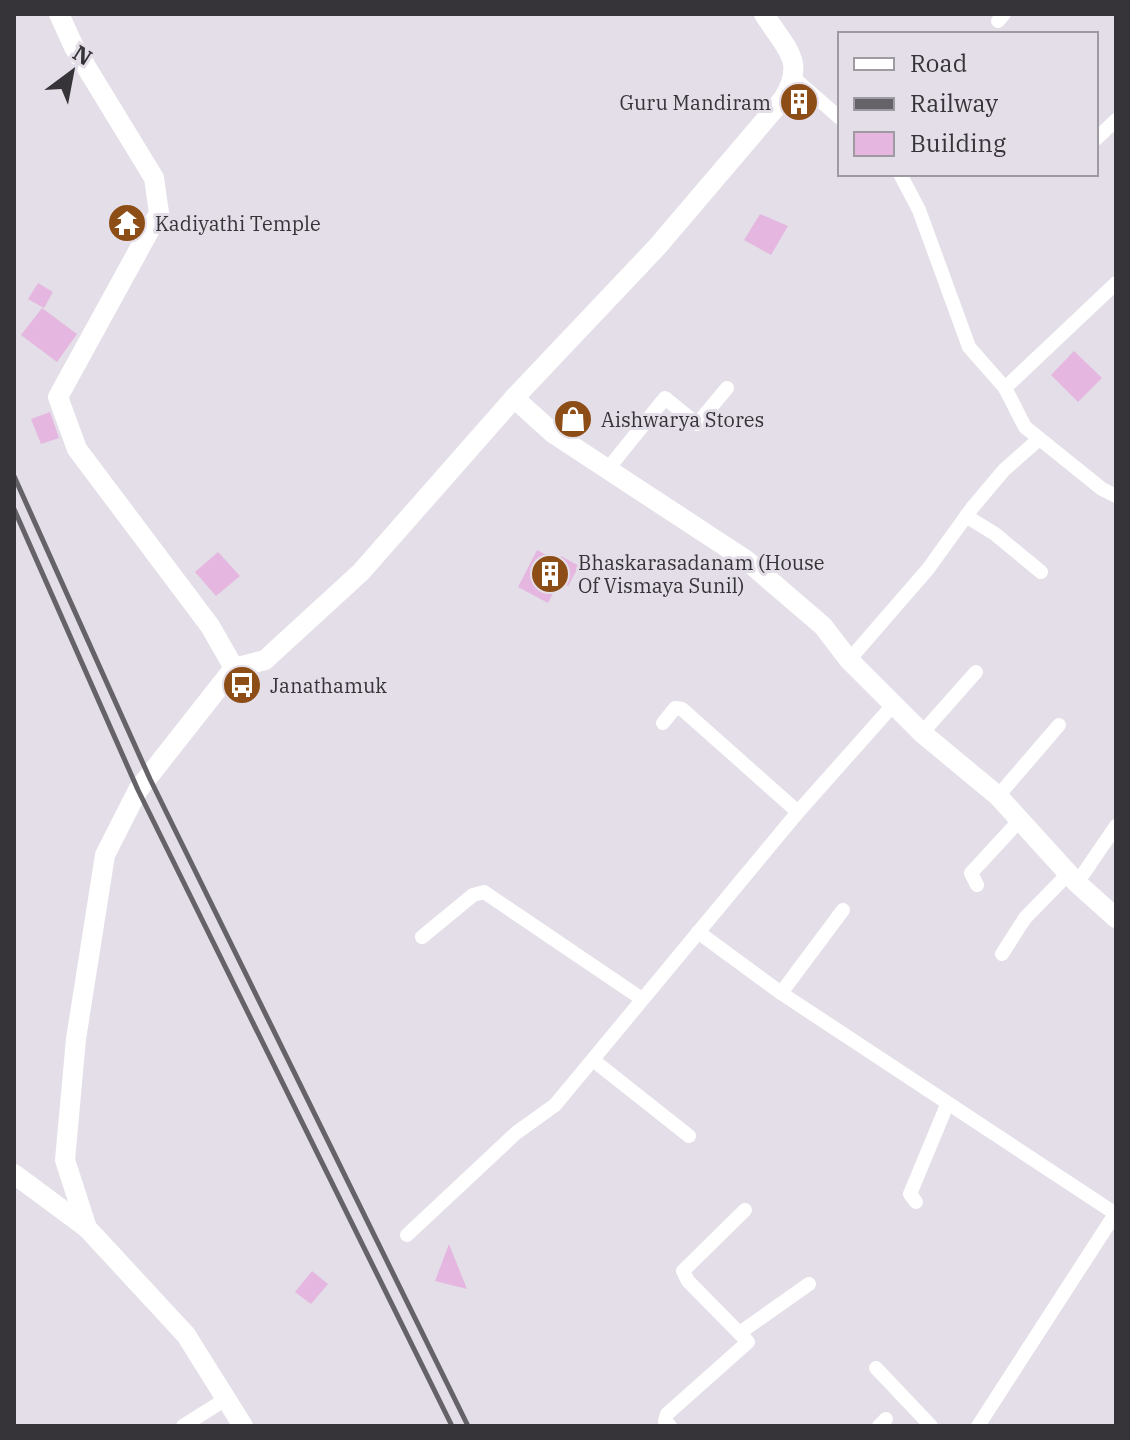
<svg xmlns="http://www.w3.org/2000/svg" width="1130" height="1440" viewBox="0 0 1130 1440" font-family="'IBM Plex Serif',serif">
  <rect width="100%" height="100%" fill="#e3dee8"/>
  <g fill="#e5b7e0">
    <polygon points="760,214 788,226 771,255 744,240"/>
    <polygon points="38,283 53,292 44,308 28,299"/>
    <polygon points="42,308 77,334 57,362 21,335"/>
    <polygon points="1074,351 1102,378 1078,402 1051,375"/>
    <polygon points="571,407 586,417 575,432 560,421"/>
    <polygon points="50,412 59,438 41,444 31,419"/>
    <polygon points="537,550 558,561 561,556 579,566 568,586 559,582 548,603 518,587"/>
    <polygon points="218,552 240,576 216,596 195,572"/>
    <polygon points="449,1244 467,1289 435,1281"/>
    <polygon points="312,1271 328,1284 311,1304 295,1292"/>
  </g>
  <g fill="none" stroke-linecap="round" stroke-linejoin="round">
    <g stroke="#fff" stroke-width="14">
      <polyline points="998,21 1004,14"/>
      <polyline points="795,79 840,118"/>
      <polyline points="1096,139 1116,120"/>
      <polyline points="900,174 919,210 969,347 1005,388 1025,427 1102,489 1116,496"/>
      <polyline points="1005,388 1116,283"/>
      <polyline points="607,470 665,398 697,424 727,388"/>
      <polyline points="966,516 995,534 1041,572"/>
      <polyline points="849,660 928,569 972,508 1004,470 1039,439"/>
      <polyline points="663,723 675,708 682,709 798,812"/>
      <polyline points="922,733 976,672"/>
      <polyline points="998,796 1059,725"/>
      <polyline points="1077,883 1116,826"/>
      <polyline points="977,885 971,873 1019,821"/>
      <polyline points="698,932 781,993 1116,1214"/>
      <polyline points="422,937 473,895 484,892 642,999"/>
      <polyline points="1002,954 1025,918 1069,873"/>
      <polyline points="781,993 843,910"/>
      <polyline points="593,1060 689,1136"/>
      <polyline points="916,1202 910,1194 947,1105"/>
      <polyline points="407,1235 516,1133 555,1105 798,812 894,704"/>
      <polyline points="741,1332 809,1284"/>
      <polyline points="876,1368 931,1426"/>
      <polyline points="183,1426 226,1399"/>
      <polyline points="670,1426 665,1421 667,1414 748,1342 688,1281 683,1271 745,1210"/>
      <polyline points="879,1426 886,1419"/>
      <polyline points="978,1426 1115,1214"/>
    </g>
    <g stroke="#fff" stroke-width="20">
      <polyline points="59,14 74,47 154,178 159,213 58,397 77,449 210,626 234,668 138,790 105,855 76,1039 65,1160 87,1228 186,1335 243,1426"/>
      <polyline points="514,398 554,434 746,560 823,626 849,660 922,733 998,796 1077,883 1116,918"/>
      <path d="M234,668L265,660L361,572L514,398L657,247L783,99C807,61 785,48 764,14"/>
      <polyline points="14,1174 87,1228"/>
    </g>
    <g stroke="#656368" stroke-width="5">
      <polyline points="14,476 150,779 468,1426"/>
      <polyline points="14,509 138,790 452,1426"/>
    </g>
  </g>
  <defs>
    <g id="building-disc" transform="scale(2)"><circle r="9.5" fill="#8d4d16" stroke="#e3dee8"/><path d="M-4-6H4V6H1V3H-1V6H-4ZM-2.5-4.3h1.7v1.8h-1.7ZM.8-4.3h1.7v1.8H.8ZM-2.5-1h1.7V.8h-1.7ZM.8-1h1.7V.8H.8Z" fill="#fff"/></g>
    <g id="temple-disc" transform="scale(2)"><circle r="9.5" fill="#8d4d16" stroke="#e3dee8"/><path d="M0-6L5-2H3V0L6.5 2.5H4V6H1.5V3h-3V6H-4V2.5H-6.5L-3 0V-2H-5Z" fill="#fff"/></g>
    <g id="shop-disc" transform="scale(2)"><circle r="9.5" fill="#8d4d16" stroke="#e3dee8"/><path d="M-5-2.5h2.3a2.7 3.5 0 0 1 5.4 0H5L5.5 6h-11ZM-1.5-2.5h3a1.5 2.3 0 0 0-3 0Z" fill="#fff"/></g>
    <g id="bus-disc" transform="scale(2)"><circle r="9.5" fill="#8d4d16" stroke="#e3dee8"/><path d="M-5-6H5V4H4V6H2V4H-2V6H-4V4H-5ZM-3.5-4V0h7V-4ZM-3.5 1.2v1.5H-2V1.2ZM2 1.2v1.5H3.5V1.2Z" fill="#fff"/></g>
  </defs>
  <g fill-rule="evenodd">
    <use href="#building-disc" x="799" y="102"/>
    <use href="#temple-disc" x="127" y="223"/>
    <use href="#shop-disc" x="573" y="419"/>
    <use href="#building-disc" x="550" y="574"/>
    <use href="#bus-disc" x="242" y="685"/>
  </g>
  <g text-anchor="middle" dominant-baseline="central" stroke-width="6" stroke-linejoin="round" paint-order="stroke">
    <g font-size="20" fill="#363438" stroke="#e3dee8" text-anchor="start">
      <text x="771" y="102" text-anchor="end">Guru Mandiram</text>
      <text x="155" y="223">Kadiyathi Temple</text>
      <text x="601" y="419">Aishwarya Stores</text>
      <text x="578" y="562">Bhaskarasadanam (House<tspan x="578" dy="23">Of Vismaya Sunil)</tspan></text>
      <text x="270" y="685">Janathamuk</text>
    </g>
  </g>
  <rect width="1130" height="1440" fill="none" stroke="#363438" stroke-width="32"/>
  <rect x="838" y="32" width="260" height="144" fill="#e3dee8" stroke="#9e9aa2" stroke-width="2"/>
  <rect x="854" y="58" width="40" height="12" fill="#ffffff" stroke="#9e9aa2" stroke-width="2"/>
  <text x="910" y="72" font-size="24" fill="#363438">Road</text>
  <rect x="854" y="98" width="40" height="12" fill="#656368" stroke="#9e9aa2" stroke-width="2"/>
  <text x="910" y="112" font-size="24" fill="#363438">Railway</text>
  <rect x="854" y="132" width="40" height="24" fill="#e5b7e0" stroke="#9e9aa2" stroke-width="2"/>
  <text x="910" y="152" font-size="24" fill="#363438">Building</text>
  <g transform="translate(72 72) rotate(32)" stroke="#e3dee8" stroke-width="6" paint-order="stroke">
  <path d="M0-6L14 30L0 20L-14 30Z" fill="#363438"/>
  <text y="-12" font-size="22" font-weight="bold" text-anchor="middle" fill="#363438">N</text>
  </g>
</svg>
